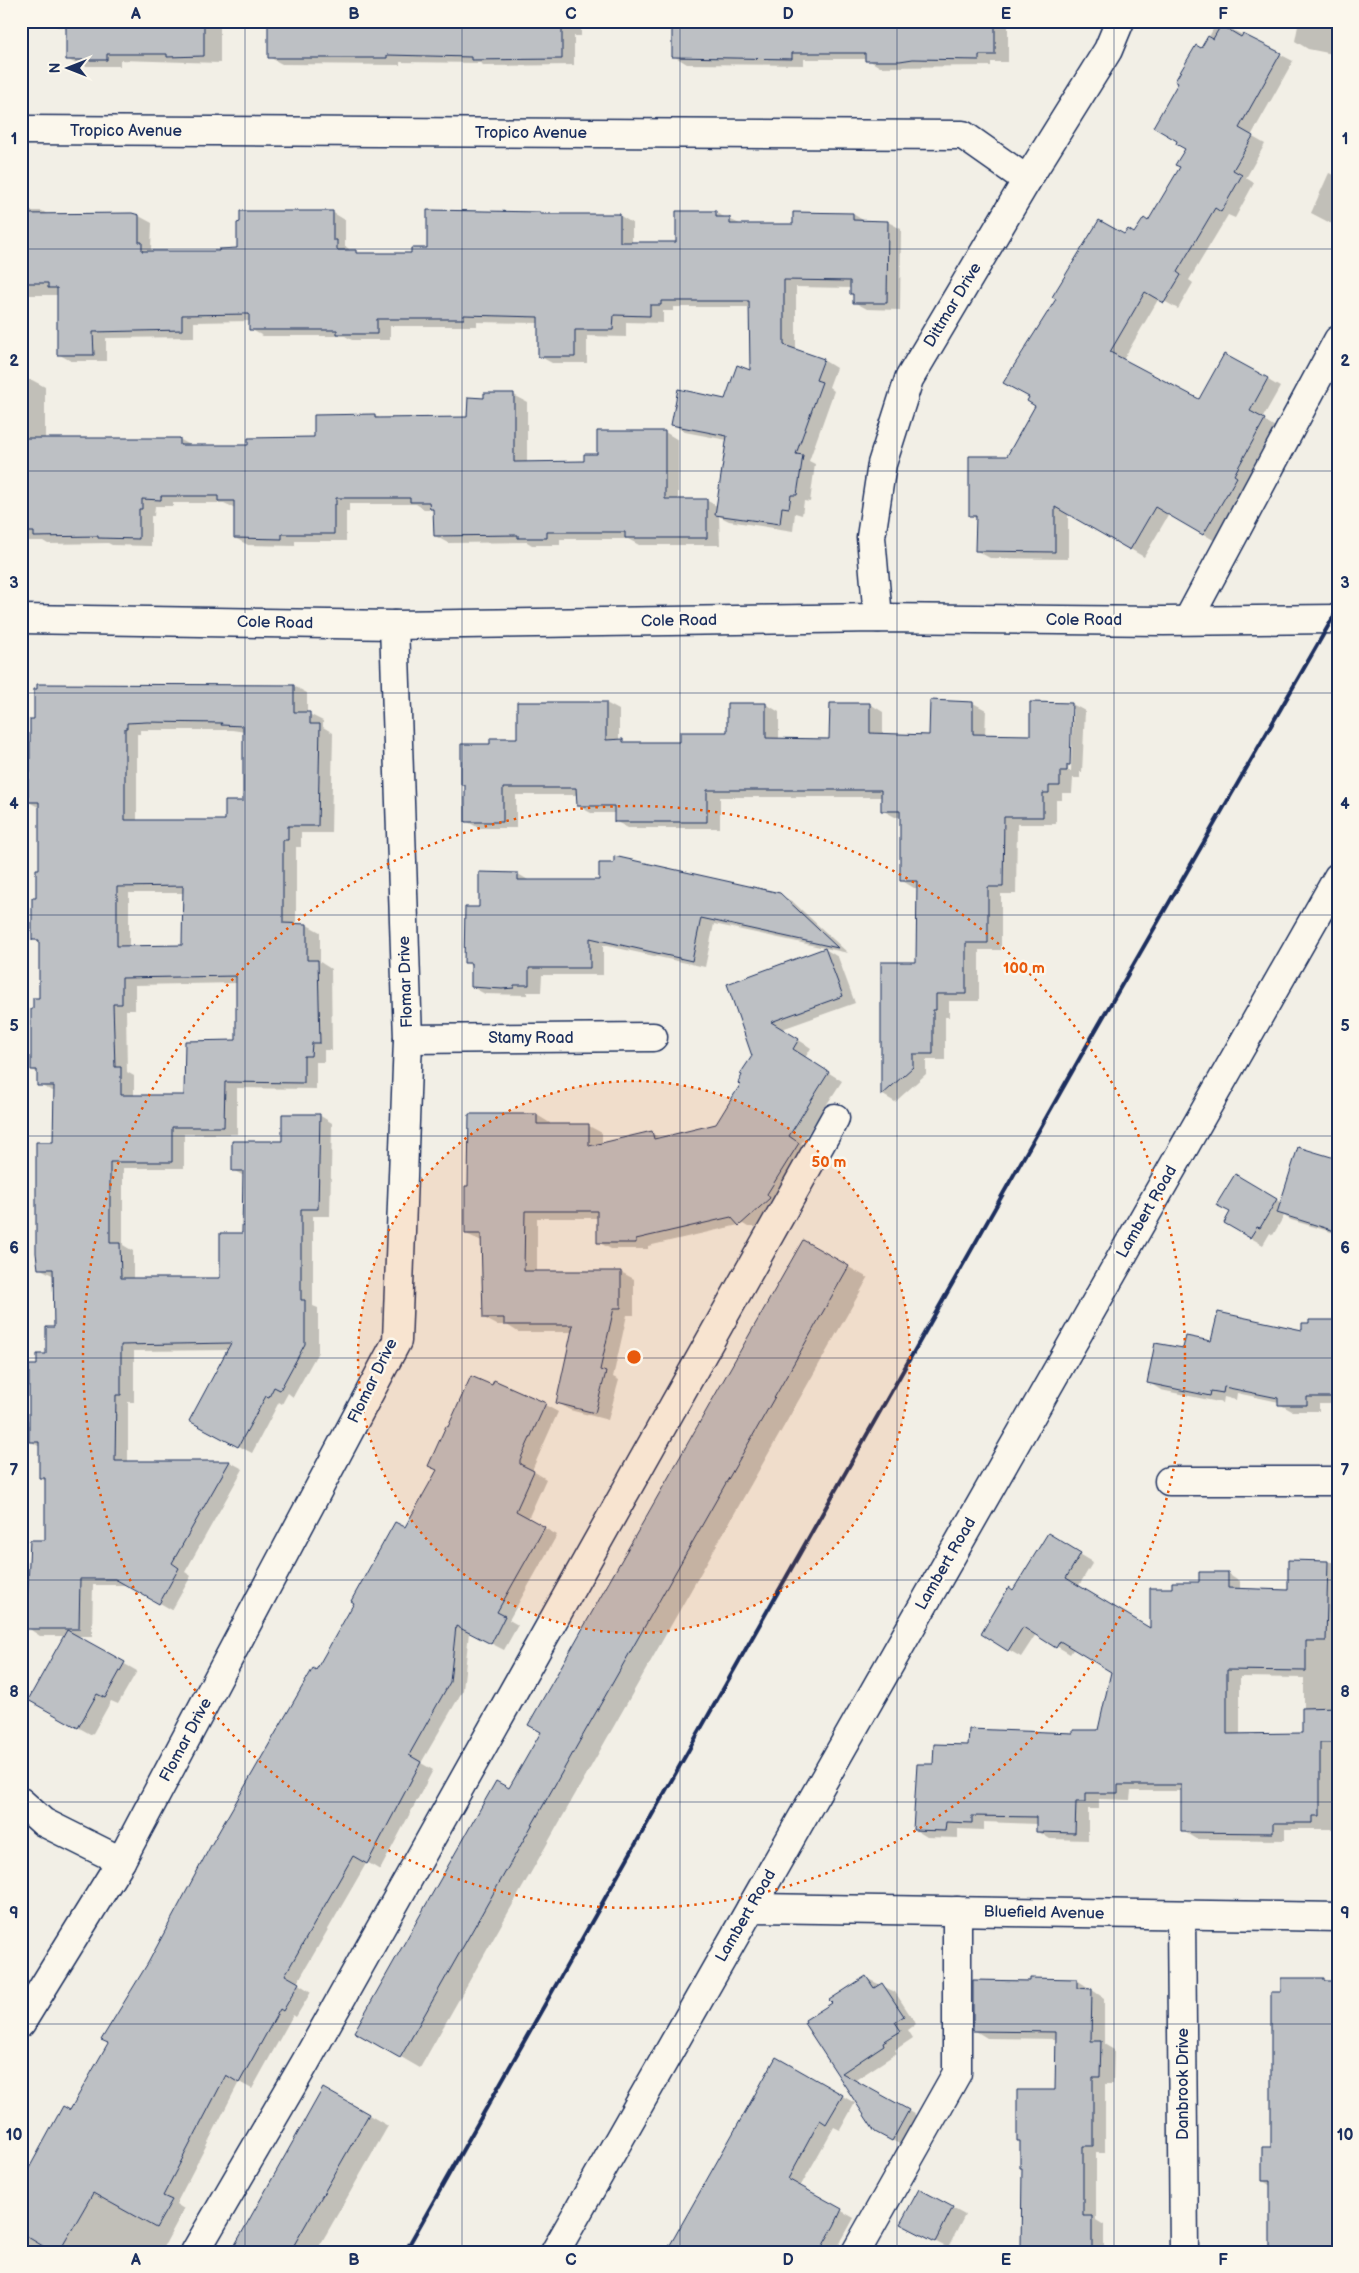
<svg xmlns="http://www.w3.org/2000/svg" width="1359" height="2273" viewBox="0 0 1359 2273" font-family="'Balsamiq Sans',sans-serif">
  <rect width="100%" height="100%" fill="#f2efe6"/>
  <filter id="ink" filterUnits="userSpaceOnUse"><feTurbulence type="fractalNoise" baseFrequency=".02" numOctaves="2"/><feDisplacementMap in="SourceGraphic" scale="10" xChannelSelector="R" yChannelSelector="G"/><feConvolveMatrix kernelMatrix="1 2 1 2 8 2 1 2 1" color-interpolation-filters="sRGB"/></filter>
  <g filter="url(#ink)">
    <g fill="#0003" fill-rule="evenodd">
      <polygon points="21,21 1008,21 1008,62 991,62 991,66 880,67 867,59 804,59 804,65 687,64 674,56 674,29 671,25 665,25 659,22 598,22 598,28 581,28 581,36 574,36 574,65 485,66 480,63 400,62 400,65 282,64 269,57 268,26 220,25 220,63 120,60 120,66 80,66 67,59 67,31 64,27 58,27 51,24"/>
      <polygon points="1299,21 1338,21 1338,55 1308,49 1295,41"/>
      <polygon points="1217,22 1293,61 1251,136 1265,144 1246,178 1254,183 1235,218 1228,215 1189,280 1193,283 1178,309 1159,298 1123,360 1200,401 1225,355 1280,387 1262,419 1277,428 1217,542 1169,514 1144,557 1068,513 1068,559 990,558 977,551 977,519 970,515 1008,457 1037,406 1124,236 1135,234 1149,222 1181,167 1186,149 1202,50"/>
      <polygon points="1329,173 1338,177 1338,227 1311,213"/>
      <polygon points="21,211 42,211 49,215 139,216 152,223 151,249 155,252 220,252 238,249 332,212 345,220 345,246 349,249 349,251 361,254 413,254 539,213 543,215 619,215 632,223 632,243 677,243 716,213 742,225 794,225 853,214 866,222 888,222 901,229 900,310 867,309 854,302 851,288 796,287 796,351 823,360 836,368 829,387 834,391 809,461 815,464 810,502 804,501 802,515 795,513 793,531 729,521 719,516 720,545 639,545 628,539 560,539 560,545 532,545 527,542 448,543 435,536 435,511 431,509 424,509 416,504 349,504 349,512 346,512 346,541 295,541 295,546 248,545 235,538 235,508 224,503 173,503 173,506 155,506 154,516 151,516 151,546 112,545 108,543 48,544 43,541 21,541 21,380 32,380 45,387 45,439 179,439 192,446 249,446 315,438 374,415 381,419 468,418 485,399 514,395 527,402 527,463 586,462 665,432 678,440 678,500 706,500 717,506 727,440 685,432 672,424 726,400 751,371 750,307 673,307 673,311 663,311 663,323 626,322 626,337 587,336 587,363 552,363 539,356 539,323 477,322 477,326 390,326 390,340 352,340 345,336 263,336 250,329 250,321 194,322 194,337 106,338 106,361 71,361 58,354 58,295 21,295"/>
      <path d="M294,686L307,693V713L323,721V727L333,733L331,833H301V847H296V925H307L320,932V962L331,969L332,1050H324V1062H316V1089L237,1088V1134H184V1168H123V1245L133,1251V1279H221L243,1234L244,1176L233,1170L283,1142L319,1115L332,1123L330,1216H313V1306L318,1308V1352L293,1397L288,1393L282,1404L279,1402L252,1453L204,1428L229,1350L134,1351V1402H128V1462H230L243,1469L185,1572L191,1576L172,1610L129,1585H93L92,1636H75L137,1671L118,1704L111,1701L92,1735L29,1700L66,1636H40L28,1628L46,1541V1481L40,1478V1447L30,1441L39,1366L47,1355L55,1328L54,1276L39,1268L54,1143L55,1092L39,1085V1073L32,1070L40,999V943L33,939L40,870V808L29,802L31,720ZM140,730H232L245,732V802L226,821H137V734H140ZM129,893H184L183,946L129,947ZM237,983L236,1041L185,1097H134V1076L127,1072L126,1010H135V985Z"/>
      <path d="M606,703L619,710V741L628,744H681L728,733V704H766L779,712V739L831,740V704H870L883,712V735L930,736L973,703L986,710L985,736H1032L1072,704L1085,711L1082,772H1080V778H1073L1072,793H1062V800H1056V824H1017L1016,894H1001V950H979V1001H949V1017H945V1060H926V1074L895,1102L883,1095V964H917L918,888H914L901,880V817H895L882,810V797H720V828H628L615,821V813H591L578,806V795H516V828H479L466,821V786L462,784L491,745L518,739ZM1071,709H1073L1071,771H1068Z"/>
      <polygon points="518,874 530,881 780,895 793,902 848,953 714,924 705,967 603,945 603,975 542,975 541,992 527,992 527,995 485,994 472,987 472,966 465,962 480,909"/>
      <polygon points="825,949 838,957 855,1003 782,1029 811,1048 805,1058 842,1081 801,1144 812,1151 759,1227 748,1227 743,1224 648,1246 648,1249 611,1249 598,1242 598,1218 537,1218 537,1272 621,1272 634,1279 634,1315 627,1315 613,1377 619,1380 608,1420 570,1410 557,1402 573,1332 518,1332 507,1325 497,1325 484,1318 482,1241 466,1234 469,1188 537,1115 550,1123 550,1126 589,1126 602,1133 602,1144 651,1133 661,1139 717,1126 742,1084 754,1056 729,984"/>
      <polygon points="1338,1160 1338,1234 1291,1220 1284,1216 1273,1235 1270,1233 1263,1245 1225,1223 1231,1212 1235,1176 1282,1203"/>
      <polygon points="804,1242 868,1278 420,2068 356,2031 509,1790 543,1732"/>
      <polygon points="1337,1280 1338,1404 1319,1404 1319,1411 1292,1411 1279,1404 1279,1402 1237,1393 1236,1400 1224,1397 1223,1403 1161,1390 1148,1382 1184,1350 1212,1343 1303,1331 1336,1321"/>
      <polygon points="545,1405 558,1412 533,1468 533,1471 546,1479 528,1519 557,1535 509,1620 518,1625 504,1650 469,1632 463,1690 421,1763 433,1770 380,1870 367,1862 297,1983 311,1992 296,2017 293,2015 252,2089 239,2082 176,2204 184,2209 161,2252 21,2252 21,2185 70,2112 109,2043 149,1963 317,1672 405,1529"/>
      <path d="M1048,1535L1093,1562L1078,1587L1152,1630L1173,1589L1200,1583L1228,1573L1240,1581V1589L1290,1592V1562H1338V1829H1285V1840L1196,1839L1183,1831V1791H1131L1130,1800L1099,1799V1809H1088V1840L1050,1839L1037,1831V1824L984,1822V1830L958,1829V1838L927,1837L914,1829L935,1765L969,1747L1099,1732L1112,1671L1074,1648L1070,1654L1036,1634L1021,1657L1009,1650L1013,1591ZM1240,1677L1304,1678V1734L1240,1735Z"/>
      <polygon points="866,1978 895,1992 916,2024 908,2030 913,2038 895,2050 897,2053 854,2081 921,2118 905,2147 875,2131 806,2024"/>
      <polygon points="1282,1979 1324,1979 1329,1982 1271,2186 1263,2181 1272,2149"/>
      <polygon points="1077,1980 1104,1998 1104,2044 1114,2050 1113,2084 1105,2084 1105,2153 1096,2153 1096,2220 1104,2225 1104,2252 1028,2252 1023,2248 1056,2091 1057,2039 987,2038 974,2030 974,1981"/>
      <polygon points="776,2059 855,2103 840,2130 834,2127 800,2187 854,2218 835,2252 807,2252 778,2235"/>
      <polygon points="369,2115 388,2126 316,2252 232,2252"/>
      <polygon points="952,2208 965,2215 948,2248 915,2231"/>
    </g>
    <g fill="#bdc0c4" stroke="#1b2f5e" fill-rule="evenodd">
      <polygon points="66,21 204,21 204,56 167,57 167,54 107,54 107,60 66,60"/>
      <polygon points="268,21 562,21 562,59 471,60 471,57 387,55 387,58 268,58"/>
      <polygon points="672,21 995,21 995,55 979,55 979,60 913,59 900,61 865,61 865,53 792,53 792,59 672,57"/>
      <polygon points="1221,25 1241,37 1243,34 1281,53 1239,128 1253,136 1233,170 1242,175 1221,212 1215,208 1177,272 1181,275 1164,303 1145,292 1110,352 1199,399 1224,354 1268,378 1250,411 1265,419 1234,475 1237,477 1203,535 1155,507 1130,550 1055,507 1055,552 975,551 976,516 969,516 969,456 1007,456 1035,406 1027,401 1029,397 1003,383 1056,299 1052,297 1099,220 1124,234 1128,229 1134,233 1144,218 1148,221 1180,167 1175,165 1185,149 1176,144 1177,141 1153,127 1178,83 1175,81 1196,45 1201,48 1208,36 1213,39"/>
      <polygon points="427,210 540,212 540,214 620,214 620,242 676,242 676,211 716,211 716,217 730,217 730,224 793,224 793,212 853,213 853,220 888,221 887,303 853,303 853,294 850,294 850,281 784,280 784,345 824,359 816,380 822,382 796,454 803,455 797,495 791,495 789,508 782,507 780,524 715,515 727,436 671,425 678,389 725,399 737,365 750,370 749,301 661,301 661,305 650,305 650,316 614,315 613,330 575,330 575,357 538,357 538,317 464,315 464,319 377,319 377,334 337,334 337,330 249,330 249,314 182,315 182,330 93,332 94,355 57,355 57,288 48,288 48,283 26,283 26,275 21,275 21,214 132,213 139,215 139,242 142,242 142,251 219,251 219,249 237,248 237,223 240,222 240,211 333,211 333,240 337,240 337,250 356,250 356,253 411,253 411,248 427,248"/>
      <polygon points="484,393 514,393 514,462 584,461 584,454 597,454 597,431 665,431 665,499 707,499 707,538 625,538 625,532 547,532 547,538 518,538 518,535 434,536 433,509 430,509 429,502 410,502 410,498 336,498 336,505 334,505 334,534 282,534 282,539 234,538 234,501 218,501 218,496 161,496 161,500 142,499 142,509 139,509 139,539 98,538 98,536 34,537 34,532 21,532 21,438 180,438 180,445 248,445 248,438 314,437 314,415 375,414 375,418 467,417 468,397 484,398"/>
      <path d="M37,684L294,685V712H310V724H320L318,826H288V840H283V923L307,924V960H318L320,1043H312L311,1056H304V1083L225,1082L224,1127H172V1162H110V1243H120L121,1278H220V1233H242L243,1171H232V1141H282V1114H320L318,1209H301V1300H305V1344L280,1390L274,1387L269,1397L266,1396L238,1447L189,1421L231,1343L121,1345V1395H116L115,1461H230L172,1563L179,1568L159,1604L115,1579H80L79,1629H26L30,1540H45V1478H39V1442H29V1365H37V1354H46V1327H54L53,1269H38L36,1253V1142H53L54,1086H37V1070H31V1009H33V998H39V940H32V898H36V869H39V802H28V771H30V719H34V689H37ZM147,722L222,723L221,725L243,726V801H225V820H125V728H127V723ZM183,886L182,945L117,946V887ZM236,976V1040L185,1041L184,1095H121V1067H115L113,1004H122V978Z"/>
      <polygon points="930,700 973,702 973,734 1030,735 1030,702 1072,703 1070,765 1067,765 1067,771 1060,771 1060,786 1049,786 1049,793 1043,793 1043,817 1004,817 1003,887 988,887 988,943 966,943 966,994 936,994 936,1010 933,1010 933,1054 913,1054 913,1067 881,1096 881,962 916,962 917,881 900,881 900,811 881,811 881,790 707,790 707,822 614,822 614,806 577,806 576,788 503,788 503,822 465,822 465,785 461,785 461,744 490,744 490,738 517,738 517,702 606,702 606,740 623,739 623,742 680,742 680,732 727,732 727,703 766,703 766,738 829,739 830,703 870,703 870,733 929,735"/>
      <polygon points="614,856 780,893 838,948 701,918 692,961 590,938 590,968 529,968 529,985 514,985 514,988 502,989 471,987 471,963 464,963 465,907 479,907 479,872 518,873 518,880 599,880 599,863 614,863"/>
      <polygon points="825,948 843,996 771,1022 799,1039 793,1049 829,1072 789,1136 799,1143 767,1194 770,1198 739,1226 731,1217 636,1239 636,1243 597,1243 597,1211 525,1211 524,1271 621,1271 621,1308 614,1308 600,1370 606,1372 595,1413 556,1403 573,1325 504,1325 504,1318 483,1318 481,1234 465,1234 465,1186 468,1186 469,1114 537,1114 537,1124 589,1124 589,1146 652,1131 654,1139 716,1124 740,1085 738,1083 742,1075 740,1074 752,1056 727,984"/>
      <polygon points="1298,1147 1338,1159 1338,1232 1277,1213"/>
      <polygon points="1235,1174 1277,1199 1260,1228 1257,1227 1250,1238 1224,1223 1230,1212 1216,1205"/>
      <polygon points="803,1240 849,1266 400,2058 354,2032 496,1781 509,1788 541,1732 528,1725"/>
      <polygon points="1218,1312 1302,1330 1302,1323 1309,1323 1309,1320 1338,1320 1338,1390 1334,1390 1334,1397 1307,1397 1307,1405 1278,1405 1278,1398 1224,1387 1223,1393 1211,1391 1210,1396 1147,1383 1155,1343 1183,1348 1186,1336 1211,1341"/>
      <polygon points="471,1376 492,1385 494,1380 546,1403 520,1460 520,1464 534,1471 516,1511 545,1527 497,1612 505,1616 491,1644 456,1626 450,1682 409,1755 421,1762 367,1864 353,1856 285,1975 299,1983 283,2011 280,2009 239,2083 226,2075 163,2196 172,2200 156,2228 93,2193 59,2252 53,2252 21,2233 21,2183 63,2106 70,2110 108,2043 101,2040 148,1963 210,1847 313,1668 316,1670 354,1603 351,1601 395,1522 405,1527 437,1470 428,1466 446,1426 448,1427"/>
      <polygon points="1048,1533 1081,1553 1066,1578 1150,1628 1150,1588 1172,1588 1172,1582 1199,1582 1199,1572 1228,1572 1228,1588 1288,1590 1288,1560 1328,1561 1326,1641 1306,1641 1306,1671 1227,1670 1227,1734 1302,1733 1302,1708 1338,1707 1338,1743 1320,1743 1320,1816 1313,1816 1313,1823 1273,1823 1273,1833 1181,1832 1181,1785 1118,1785 1118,1793 1086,1793 1086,1802 1076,1802 1075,1833 1036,1832 1036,1817 972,1816 972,1823 946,1822 945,1831 913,1830 917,1764 933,1764 934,1744 968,1745 969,1729 1073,1733 1073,1730 1098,1730 1111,1672 1060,1641 1056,1648 1023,1627 1008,1651 981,1634 1009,1587 1013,1590"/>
      <polygon points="67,1630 125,1662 105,1698 97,1694 78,1728 28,1700"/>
      <polygon points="866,1976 874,1988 882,1983 904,2016 895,2022 901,2031 883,2042 884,2045 842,2073 909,2110 892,2141 875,2132 804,2023 806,2022 805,2020 832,2003 829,2000"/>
      <polygon points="1030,1978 1077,1979 1077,1988 1092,1989 1091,2041 1101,2041 1100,2077 1093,2077 1093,2146 1083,2146 1083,2216 1092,2216 1092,2252 1038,2252 1038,2249 1021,2249 1022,2168 1020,2168 1020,2141 1017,2141 1017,2090 1055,2090 1056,2032 973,2031 973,1980 1030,1981"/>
      <polygon points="1281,1978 1324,1978 1324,1981 1338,1981 1338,2252 1270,2252 1270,2181 1262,2181 1262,2147 1271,2147 1271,1992 1281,1992"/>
      <polygon points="776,2057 843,2095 826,2124 820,2120 788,2179 842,2209 834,2226 819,2252 666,2252"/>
      <polygon points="323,2088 369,2114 290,2252 231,2252"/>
      <polygon points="919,2189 953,2207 935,2242 900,2224"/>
    </g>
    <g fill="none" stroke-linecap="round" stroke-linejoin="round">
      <g stroke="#1b2f5e" stroke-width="31">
        <g id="minor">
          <polyline points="21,130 963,135 1027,180"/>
          <polyline points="878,618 871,537 882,464 909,379 1027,180 1108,50 1120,21"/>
          <polyline points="21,619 394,625 878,618 1164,621 1338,619"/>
          <polyline points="1188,620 1338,340"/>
          <polyline points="408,1039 653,1037"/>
          <polyline points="1169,1481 1338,1481"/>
          <polyline points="21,1802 43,1822 121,1861"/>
          <polyline points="751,1908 1338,1917"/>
          <polyline points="1181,1916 1184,2252"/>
          <polyline points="21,2023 121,1861 397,1341 408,1039 394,625"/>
          <polyline points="195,2252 305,2063 835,1118"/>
          <polyline points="856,2252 957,2073 957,1911"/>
        </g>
      </g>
      <g stroke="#1b2f5e" stroke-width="31">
        <polyline id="major" points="555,2252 1338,877"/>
      </g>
      <use href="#minor" stroke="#fbf7ec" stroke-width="28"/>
      <use href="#major" stroke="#fbf7ec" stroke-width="28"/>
      <polyline stroke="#1b2f5e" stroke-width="4" points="405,2252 1086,1047 1338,609"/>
    </g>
  </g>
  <path fill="none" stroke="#1b2f5e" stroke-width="1" stroke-opacity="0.55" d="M245,21V2252M462,21V2252M680,21V2252M897,21V2252M1114,21V2252M21,249H1338M21,471H1338M21,693H1338M21,915H1338M21,1136H1338M21,1358H1338M21,1580H1338M21,1802H1338M21,2024H1338"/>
  <circle cx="634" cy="1357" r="276" fill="#e8590c" fill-opacity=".12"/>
  <g fill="none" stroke="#e8590c" stroke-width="2.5" stroke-dasharray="2.5 5">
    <circle cx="634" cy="1357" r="276"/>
    <circle cx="634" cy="1357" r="551"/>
  </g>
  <g text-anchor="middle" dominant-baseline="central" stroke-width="5" stroke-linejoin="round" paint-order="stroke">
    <g font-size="16" fill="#1b2f5e" stroke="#fbf7ec">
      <text x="126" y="131">Tropico Avenue</text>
      <text x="531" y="133">Tropico Avenue</text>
      <text transform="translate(953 305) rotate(-59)">Dittmar Drive</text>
      <text x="1084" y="620">Cole Road</text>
      <text transform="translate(679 621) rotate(-1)">Cole Road</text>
      <text transform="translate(275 623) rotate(1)">Cole Road</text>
      <text transform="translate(406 982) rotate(-92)">Flomar Drive</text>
      <text x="531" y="1038">Stamy Road</text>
      <text transform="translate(1147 1212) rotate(-60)">Lambert Road</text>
      <text transform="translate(373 1381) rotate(-64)">Flomar Drive</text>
      <text transform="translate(946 1564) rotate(-60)">Lambert Road</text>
      <text transform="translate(186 1740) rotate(-62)">Flomar Drive</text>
      <text transform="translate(1044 1913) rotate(1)">Bluefield Avenue</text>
      <text transform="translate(746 1916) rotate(-60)">Lambert Road</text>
      <text transform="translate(1183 2084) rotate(-90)">Danbrook Drive</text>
    </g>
  </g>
  <circle cx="634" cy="1357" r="8" fill="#e8590c" stroke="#fbf7ec" stroke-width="2.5"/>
  <g font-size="15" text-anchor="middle" font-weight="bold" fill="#e8590c" stroke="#fbf7ec" stroke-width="5" stroke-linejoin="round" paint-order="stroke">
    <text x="1024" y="973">100 m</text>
    <text x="829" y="1167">50 m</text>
  </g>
  <rect width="1359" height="2273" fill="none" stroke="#fbf7ec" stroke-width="55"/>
  <g transform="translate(68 68) rotate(270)" stroke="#fbf7ec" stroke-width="4" paint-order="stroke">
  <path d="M0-4L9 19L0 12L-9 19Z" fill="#1b2f5e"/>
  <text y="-8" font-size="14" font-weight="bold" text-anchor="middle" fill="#1b2f5e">N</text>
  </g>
  <rect x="28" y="28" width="1304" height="2218" fill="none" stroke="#1b2f5e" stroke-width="2"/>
  <g font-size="16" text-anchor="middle" font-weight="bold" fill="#1b2f5e">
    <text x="136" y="19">A</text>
    <text x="354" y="19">B</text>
    <text x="571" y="19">C</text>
    <text x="788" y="19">D</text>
    <text x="1006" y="19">E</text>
    <text x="1223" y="19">F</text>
    <text x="14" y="144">1</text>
    <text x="1345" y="144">1</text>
    <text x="14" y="366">2</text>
    <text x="1345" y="366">2</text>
    <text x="14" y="588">3</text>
    <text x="1345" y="588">3</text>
    <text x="14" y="809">4</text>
    <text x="1345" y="809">4</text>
    <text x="14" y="1031">5</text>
    <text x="1345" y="1031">5</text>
    <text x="14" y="1253">6</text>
    <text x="1345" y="1253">6</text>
    <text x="14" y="1475">7</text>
    <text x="1345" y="1475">7</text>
    <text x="14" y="1697">8</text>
    <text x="1345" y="1697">8</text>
    <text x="14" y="1918">9</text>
    <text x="1345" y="1918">9</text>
    <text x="14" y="2140">10</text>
    <text x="1345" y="2140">10</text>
    <text x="136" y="2265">A</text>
    <text x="354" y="2265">B</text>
    <text x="571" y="2265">C</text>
    <text x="788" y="2265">D</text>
    <text x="1006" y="2265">E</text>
    <text x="1223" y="2265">F</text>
  </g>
</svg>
